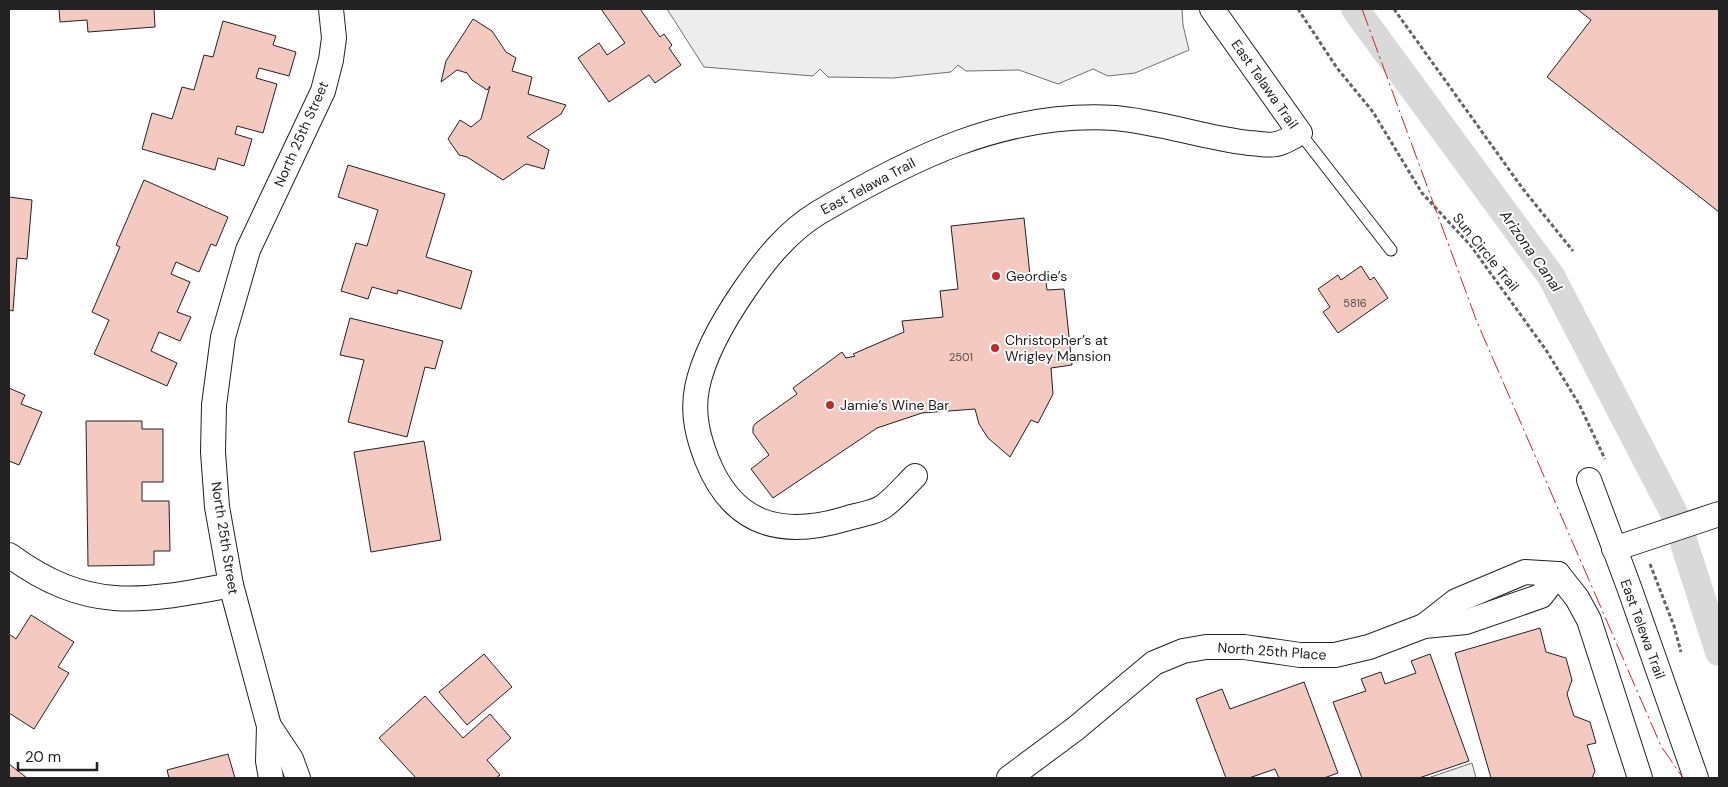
<svg xmlns="http://www.w3.org/2000/svg" width="1728" height="787" viewBox="0 0 1728 787" font-family="'DM Sans',sans-serif">
  <rect width="100%" height="100%" fill="#fff"/>
  <polygon fill="#eee" stroke="#6f6f6f" points="1472,763 1476,778 1428,778"/>
  <polygon fill="#ededed" stroke="#6f6f6f" points="667,9 1182,9 1183,25 1189,50 1135,73 1108,76 1093,69 1058,84 1019,70 966,71 958,65 951,72 893,78 828,77 820,69 813,76 704,67"/>
  <g fill="none" stroke-linecap="round" stroke-linejoin="round">
    <g stroke="#d9d9d9" stroke-width="28">
      <polyline points="1355,9 1551,276 1674,513"/>
      <polyline points="1683,540 1719,652"/>
    </g>
  </g>
  <g fill="#f3c9c0" stroke="#222">
    <polygon points="59,9 154,9 155,27 88,32 87,20 60,22"/>
    <polygon points="601,9 640,9 660,37 664,34 672,45 669,48 681,65 655,83 649,75 609,102 578,58 599,43 607,55 625,43"/>
    <polygon points="1577,9 1719,9 1719,212 1547,77 1591,20"/>
    <polygon points="473,19 492,31 506,52 516,58 512,71 532,77 528,94 566,105 561,114 527,137 549,150 544,169 526,164 503,180 467,157 459,155 448,139 460,120 471,127 481,119 490,86 487,90 472,80 467,73 457,70 441,82 446,61"/>
    <polygon points="223,21 276,36 273,45 296,52 289,76 259,68 256,78 277,84 263,133 237,126 235,134 252,139 244,166 218,158 215,170 142,149 152,113 172,119 182,87 194,90 204,55 213,57"/>
    <polygon points="348,165 445,194 426,257 472,271 461,309 398,290 397,294 372,287 368,299 341,291 356,243 367,246 378,210 338,197"/>
    <polygon points="144,180 228,217 216,246 211,244 199,272 176,262 171,274 190,282 177,312 191,317 180,341 159,332 151,351 177,363 167,386 94,354 109,320 92,312 120,247 116,245"/>
    <polygon points="9,197 32,200 27,259 17,258 13,311 9,310"/>
    <polygon points="1024,218 1030,275 1045,274 1047,290 1064,289 1072,365 1051,368 1053,394 1038,423 1031,420 1010,457 988,438 979,424 975,409 922,413 877,428 773,498 751,469 769,455 753,433 753,427 756,423 797,394 793,388 842,352 846,358 855,356 853,354 904,332 902,321 943,317 940,291 958,289 951,226"/>
    <polygon points="1361,266 1370,280 1374,277 1388,298 1338,333 1323,312 1330,307 1318,289 1338,275 1341,280"/>
    <polygon points="350,318 443,341 435,369 425,367 407,437 348,422 364,360 340,355"/>
    <polygon points="9,388 25,395 21,404 42,412 19,465 9,461"/>
    <polygon points="86,421 142,421 142,429 163,429 163,482 142,482 142,501 169,501 170,551 154,551 154,565 88,566"/>
    <polygon points="424,441 441,540 371,552 354,452"/>
    <polygon points="31,615 74,642 58,667 69,673 34,729 9,713 9,634 16,639"/>
    <polygon points="1540,628 1546,652 1566,658 1572,680 1567,694 1574,716 1590,722 1596,743 1587,745 1595,771 1592,778 1491,778 1455,653"/>
    <polygon points="484,654 512,687 467,725 439,692"/>
    <polygon points="1430,654 1469,761 1419,778 1362,778 1333,702 1366,691 1361,679 1381,672 1385,684 1416,673 1411,661"/>
    <polygon points="1304,682 1338,773 1324,778 1279,778 1275,769 1249,778 1226,778 1196,699 1222,689 1230,709"/>
    <polygon points="425,696 463,738 490,714 511,738 487,760 500,775 496,778 416,778 379,738"/>
    <polygon points="228,754 235,778 169,778 167,770"/>
    <polygon points="9,764 27,778 9,778"/>
  </g>
  <g fill="none" stroke-linecap="round" stroke-linejoin="round">
    <g stroke="#222" stroke-width="13">
      <polyline id="service" points="1300,133 1391,250"/>
    </g>
    <g stroke="#222" stroke-width="26">
      <g id="minor">
        <path d="M915,476C905,486 895,498 884,506C875,513 857,515 845,519C781,538 733,525 707,460C698,437 692,414 697,388C704,353 725,318 745,289C765,260 787,232 818,213C910,159 1004,111 1115,118C1161,122 1204,138 1249,143C1257,143 1268,146 1276,144C1284,143 1292,137 1300,133L1212,9"/>
        <polyline points="1589,480 1629,587 1696,778"/>
        <polyline points="1614,549 1719,514"/>
        <path d="M9,555C88,613 141,602 231,585"/>
        <polyline points="1558,574 1577,598 1589,620 1640,778"/>
        <polyline points="1424,626 1456,601 1525,572 1558,574"/>
        <polyline points="269,726 291,759 298,778"/>
        <polyline points="271,778 268,761 269,726 231,585 217,507 213,452 214,405 223,337 248,250 323,91 331,60 334,38 331,9"/>
        <polyline points="1009,778 1075,729 1154,663 1183,651 1206,647 1244,647 1300,655 1335,655 1369,647 1424,626 1466,622 1541,596 1558,574"/>
      </g>
    </g>
    <g stroke="#646464" stroke-width="3" stroke-dasharray="4 2.5" stroke-linecap="butt">
      <polyline points="1298,9 1337,68 1373,112 1422,193 1471,246 1546,350 1579,404 1605,459"/>
      <polyline points="1394,9 1523,189 1573,251"/>
      <polyline points="1650,564 1674,626 1681,652"/>
    </g>
    <use href="#service" stroke="#fff" stroke-width="11"/>
    <use href="#minor" stroke="#fff" stroke-width="24"/>
    <polyline stroke="#c62828" stroke-width="1" stroke-dasharray="18 4 2.5 4" stroke-linecap="butt" points="1362,9 1477,322 1661,746 1683,778"/>
  </g>
  <g fill="#c62828" stroke="#fff" stroke-width="2">
    <circle cx="996" cy="276" r="5"/>
    <circle cx="995" cy="348" r="5"/>
    <circle cx="830" cy="405" r="5"/>
  </g>
  <g text-anchor="middle" dominant-baseline="central" stroke-width="4" stroke-linejoin="round" paint-order="stroke">
    <g font-size="11" fill="#564c4a">
      <text x="1355" y="303">5816</text>
      <text x="961" y="357">2501</text>
    </g>
    <g font-size="14" fill="#222" stroke="#fff">
      <text transform="translate(1265 84) rotate(55)">East Telawa Trail</text>
      <text transform="translate(301 134) rotate(-66)">North 25th Street</text>
      <text transform="translate(868 186) rotate(-28)">East Telawa Trail</text>
      <text transform="translate(1486 252) rotate(51)">Sun Circle Trail</text>
      <text transform="translate(225 538) rotate(81)">North 25th Street</text>
      <text transform="translate(1643 629) rotate(70)">East Telewa Trail</text>
      <text transform="translate(1272 651) rotate(4)">North 25th Place</text>
    </g>
    <g font-size="14" fill="#222" stroke="#fff" text-anchor="start">
      <text x="1006" y="276">Geordie’s</text>
      <text x="1005" y="340">Christopher’s at<tspan x="1005" dy="16">Wrigley Mansion</tspan></text>
      <text x="840" y="405">Jamie’s Wine Bar</text>
    </g>
    <g font-size="15" font-style="italic" fill="#222" stroke="#fff">
      <text transform="translate(1531 251) rotate(55)">Arizona Canal</text>
    </g>
  </g>
  <rect width="1728" height="787" fill="none" stroke="#222222" stroke-width="20"/>
  <path d="M18 762v8h79v-8" fill="none" stroke="#222222" stroke-width="2.5"/>
  <text x="25" y="762" font-size="15" fill="#222222" stroke="#ffffff" stroke-width="4" paint-order="stroke">20 m</text>
</svg>
